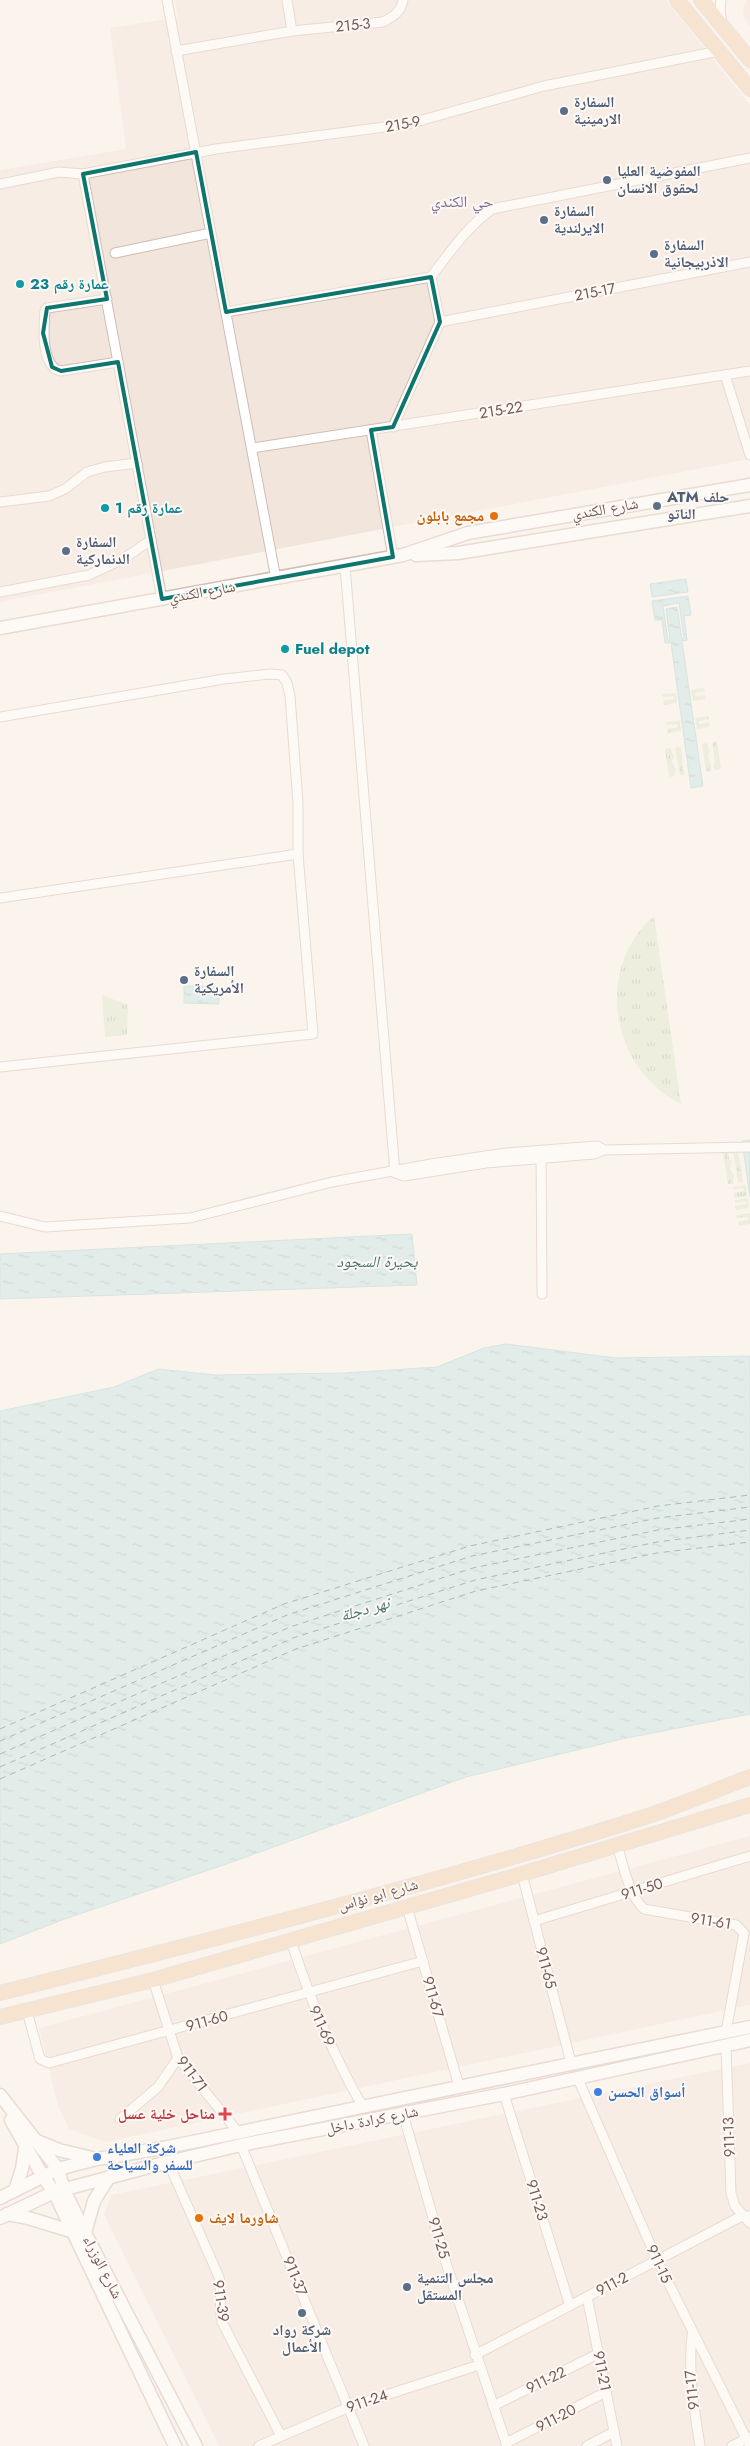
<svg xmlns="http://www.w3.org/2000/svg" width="750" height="2446" viewBox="0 0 750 2446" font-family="Jost,'Noto Naskh Arabic',sans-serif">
  <defs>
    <pattern id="grass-tufts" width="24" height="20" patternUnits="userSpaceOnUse" patternTransform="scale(1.25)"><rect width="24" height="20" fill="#dbe7cc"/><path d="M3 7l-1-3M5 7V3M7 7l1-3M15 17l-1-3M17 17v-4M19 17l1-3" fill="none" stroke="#b6bea8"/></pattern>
    <pattern id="water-ripples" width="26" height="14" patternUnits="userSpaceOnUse" patternTransform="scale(1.25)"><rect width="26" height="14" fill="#c3e2e3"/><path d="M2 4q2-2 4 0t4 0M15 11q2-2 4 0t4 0" fill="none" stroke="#a3babb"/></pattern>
  </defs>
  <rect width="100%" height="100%" fill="#fbf4ed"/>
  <g fill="#f2e5dc">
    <polygon points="175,0 666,0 750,105 750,459 0,602 0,170 126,149 110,28 178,17"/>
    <polygon points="747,0 750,0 750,26 744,18 743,9"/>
    <polygon points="750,1836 750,2005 106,2142 69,2129 58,2106 39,2028"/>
    <polygon points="750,2063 750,2446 219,2446 104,2215 111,2195"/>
  </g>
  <g fill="url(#grass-tufts)">
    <polygon points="704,688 705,691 695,693 695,696 705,695 706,699 693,701 691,690"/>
    <polygon points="676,693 677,703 664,705 663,701 674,699 673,696 663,697 662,694"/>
    <polygon points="708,716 709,719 699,721 699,724 709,723 710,727 697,729 695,718"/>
    <polygon points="680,721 681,731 668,733 667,729 678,727 677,724 667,725 666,722"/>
    <polygon points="712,742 717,742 721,769 716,770 713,765 715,762"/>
    <polygon points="707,743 710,752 708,754 711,765 711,771 706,772 702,744"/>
    <polygon points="681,747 684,775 680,775 675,748"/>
    <polygon points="670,748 674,756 672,762 676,770 674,776 669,777 665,749"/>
    <path d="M654,916L681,1104C611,1070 593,968 654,916Z"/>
    <polygon points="102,995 128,1005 127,1035 105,1037"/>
    <polygon points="737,1144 743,1182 738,1183 733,1150"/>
    <polygon points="722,1146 728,1150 729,1159 732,1161 730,1170 734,1175 733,1184 728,1184"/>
    <polygon points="746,1185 747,1196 734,1198 734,1193 744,1191 743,1188 733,1190 733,1187"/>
    <polygon points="748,1198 749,1208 736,1210 735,1206 746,1204 745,1201 735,1203 735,1200"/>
    <polygon points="750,1213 750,1224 738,1226 738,1222 748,1220 748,1217 737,1218 737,1215"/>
  </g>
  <g fill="url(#water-ripples)" stroke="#abd3d3" fill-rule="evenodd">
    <polygon points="686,579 688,592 652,597 650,584"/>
    <path d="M688,596L691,615L684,616L687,640L682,641L703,786L691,788L671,643H665L662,620H655L652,601ZM679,603L684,638L682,639L677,607L666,609L670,640L668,641L663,606Z"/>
    <polygon points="184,986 219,986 219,1004 184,1003"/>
    <polygon points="750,1140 750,1197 742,1141"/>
    <polygon points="412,1234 417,1285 0,1299 0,1254"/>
    <polygon points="506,1344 616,1358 750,1356 750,1714 622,1739 466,1777 235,1861 62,1920 0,1944 0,1411 114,1387 158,1369 215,1375 344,1373 422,1368 437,1367 484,1348"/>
  </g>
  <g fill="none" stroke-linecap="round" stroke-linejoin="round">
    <g stroke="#477576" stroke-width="1" stroke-dasharray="6 5" stroke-linecap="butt">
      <polyline points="0,1729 284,1604 470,1546 658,1506 750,1495"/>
      <polyline points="0,1741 287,1615 472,1556 658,1518 750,1507"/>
      <polyline points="0,1754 290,1627 473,1568 658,1530 750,1519"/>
      <polyline points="0,1767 293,1638 475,1580 657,1542 750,1530"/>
      <polyline points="0,1779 296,1649 476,1591 657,1553 750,1542"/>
    </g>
    <g stroke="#cebdb6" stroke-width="11">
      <g id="street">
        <polyline points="167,0 276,579"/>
        <polyline points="287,0 292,31"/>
        <polyline points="721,0 720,9 722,23"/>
        <path d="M176,51L292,31L383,22C393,17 401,12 403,0"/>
        <polyline points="83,174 162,599"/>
        <polyline points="0,184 59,172 83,174 216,149 408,124 544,86 719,51"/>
        <polyline points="115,253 211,233"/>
        <path d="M107,299L47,308L45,311C44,328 41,356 55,369L61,371L118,362"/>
        <polyline points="226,312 431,277"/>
        <polyline points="440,322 750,262"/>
        <polyline points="725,375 750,455"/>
        <path d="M393,427L440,322L431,277C450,252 466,228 492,209L750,158"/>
        <polyline points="371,430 393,557"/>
        <polyline points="252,448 750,371"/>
        <polyline points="0,502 49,496 65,489 87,472 105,467 137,463"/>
        <polyline points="345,566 395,1173 404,1176 486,1163 594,1154 604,1150 750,1147"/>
        <polyline points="0,592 89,575 123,559 151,540"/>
        <polyline points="0,717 224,679 270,674 282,675 287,683 290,696 298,803 298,854 313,1034 0,1067"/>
        <polyline points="0,898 298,854"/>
        <polyline points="541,1152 542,1294"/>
        <polyline points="0,1216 45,1227 190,1218 332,1182 431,1164 506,1153 597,1146 604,1150"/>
        <path d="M617,1845C624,1866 628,1894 644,1909L736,1925L744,1933L726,2032"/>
        <polyline points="522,1874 571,2063"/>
        <polyline points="407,1907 459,2086"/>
        <polyline points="534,1921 750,1856"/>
        <path d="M291,1941C310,1999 332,2054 363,2107"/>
        <polyline points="153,1980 178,2058 238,2132"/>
        <polyline points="27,2011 40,2059 49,2063 423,1961"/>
        <polyline points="726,2046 731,2193 735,2206 750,2223"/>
        <polyline points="578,2079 657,2260 750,2446"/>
        <polyline points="504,2094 570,2306"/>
        <polyline points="403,2114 447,2266 507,2446"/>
        <polyline points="120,2119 158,2087 178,2058"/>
        <polyline points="241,2145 364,2446"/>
        <path d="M168,2162L219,2277C222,2292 219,2306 222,2322L281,2436"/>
        <polyline points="587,2297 617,2446"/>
        <path d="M692,2335C688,2373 694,2408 700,2446"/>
        <polyline points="475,2355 742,2216 750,2216"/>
        <polyline points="493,2406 598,2354"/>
        <polyline points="506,2443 606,2392"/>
        <polyline points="259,2446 349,2407 479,2365"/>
        <polyline points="587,2446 614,2432"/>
        <polyline points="732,2446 750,2437"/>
      </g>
    </g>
    <g stroke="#d1bdb4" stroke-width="15">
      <g id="secondary">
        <polyline points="416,555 458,553 750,506"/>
        <polyline points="0,628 403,555 468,533 750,485"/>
        <polyline points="0,2095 58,2169 64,2190 85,2233 196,2446"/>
        <polyline points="11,2120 42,2175 54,2192 175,2446"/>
        <polyline points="37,2141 59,2150 92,2158"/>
        <polyline points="15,2190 22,2169 25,2148"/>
        <polyline points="0,2198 58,2169 97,2159 163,2148 750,2027"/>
        <polyline points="7,2214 28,2218 71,2231"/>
        <polyline points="0,2218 54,2192 168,2162 241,2145 504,2094 750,2040"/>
        <polyline points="85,2233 94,2201 109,2177"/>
      </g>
    </g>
    <g stroke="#d8d1cf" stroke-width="16">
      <g id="primary">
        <polyline points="677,0 750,89"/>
        <polyline points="701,0 750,60"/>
        <path d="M0,1993C211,1940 421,1887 629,1822C670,1810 710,1792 750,1777"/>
        <polyline points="0,2017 153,1980 522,1874 750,1805"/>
      </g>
    </g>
    <use href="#street" stroke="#fff" stroke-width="9"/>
    <use href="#secondary" stroke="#fff" stroke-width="12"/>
    <use href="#primary" stroke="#f0cfae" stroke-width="14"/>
  </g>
  <path d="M0 0H750V2446H0ZM196,152L226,312L431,277L440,322L393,427L371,430L393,557L162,599L118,362L61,371L52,367L43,333L47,308L107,299L83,174Z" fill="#fbf4ed" fill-opacity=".55" fill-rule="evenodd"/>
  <path fill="none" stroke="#0f766e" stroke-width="4" stroke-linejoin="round" d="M196,152L226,312L431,277L440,322L393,427L371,430L393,557L162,599L118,362L61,371L52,367L43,333L47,308L107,299L83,174Z"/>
  <g fill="#5c6f8a" stroke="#fdf8f4" stroke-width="2">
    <circle cx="564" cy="111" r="5"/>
    <circle cx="607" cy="180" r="5"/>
    <circle cx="544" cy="220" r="5"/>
    <circle cx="654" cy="254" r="5"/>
    <circle cx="657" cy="506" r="5"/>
    <circle cx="66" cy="551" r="5"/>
    <circle cx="184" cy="980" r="5"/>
    <circle cx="407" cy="2287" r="5"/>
    <circle cx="302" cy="2313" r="5"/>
  </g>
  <g fill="#0f9aa8" stroke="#fdf8f4" stroke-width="2">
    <circle cx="20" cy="284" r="5"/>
    <circle cx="105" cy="508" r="5"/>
    <circle cx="285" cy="649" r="5"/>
  </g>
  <g fill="#e8710a" stroke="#fdf8f4" stroke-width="2">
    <circle cx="494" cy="516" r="5"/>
    <circle cx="199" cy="2218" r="5"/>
  </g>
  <g fill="#3f7fe0" stroke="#fdf8f4" stroke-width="2">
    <circle cx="598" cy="2092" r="5"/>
    <circle cx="97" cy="2157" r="5"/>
  </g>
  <path fill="#e0444e" stroke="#fdf8f4" stroke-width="2" d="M222.5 2106.5h5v5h5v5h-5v5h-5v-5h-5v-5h5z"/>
  <g text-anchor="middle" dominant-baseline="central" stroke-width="4" stroke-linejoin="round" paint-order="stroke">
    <g font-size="15" fill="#745952" stroke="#fdf8f4">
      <text transform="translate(353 25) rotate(-6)">215-3</text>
      <text transform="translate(403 124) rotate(-10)">215-9</text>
      <text transform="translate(595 292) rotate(-11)">215-17</text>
      <text transform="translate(501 410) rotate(-9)">215-22</text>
      <text transform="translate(605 509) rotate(-10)">شارع الكندي</text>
      <text transform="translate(202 592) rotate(-10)">شارع الكندي</text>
      <text transform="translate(642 1889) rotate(-17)">911-50</text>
      <text transform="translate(378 1895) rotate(-16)">شارع ابو نؤاس</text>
      <text transform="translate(711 1921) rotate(9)">911-61</text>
      <text transform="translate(546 1968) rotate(75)">911-65</text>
      <text transform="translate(433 1997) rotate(74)">911-67</text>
      <text transform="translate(207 2021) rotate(-15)">911-60</text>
      <text transform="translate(322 2026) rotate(66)">911-69</text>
      <text transform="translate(192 2074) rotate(53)">911-71</text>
      <text transform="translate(372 2120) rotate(-11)">شارع كرادة داخل</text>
      <text transform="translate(729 2137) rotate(-92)">911-13</text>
      <text transform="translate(537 2200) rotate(73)">911-23</text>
      <text transform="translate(439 2238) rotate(74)">911-25</text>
      <text transform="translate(659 2264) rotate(65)">911-15</text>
      <text transform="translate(103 2267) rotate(63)">شارع الوزراء</text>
      <text transform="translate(295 2276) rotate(68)">911-37</text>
      <text transform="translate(612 2284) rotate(-28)">911-2</text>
      <text transform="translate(221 2301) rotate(82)">911-39</text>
      <text transform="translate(602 2371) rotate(79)">911-21</text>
      <text transform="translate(546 2380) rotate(-26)">911-22</text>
      <text transform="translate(692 2390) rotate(-96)">911-17</text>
      <text transform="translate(367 2401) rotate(-19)">911-24</text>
      <text transform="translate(556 2418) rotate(-27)">911-20</text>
    </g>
    <g font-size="15" font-weight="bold" fill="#4e5e75" stroke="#fdf8f4" text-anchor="start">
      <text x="574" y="102">السفارة<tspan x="574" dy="17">الارمينية</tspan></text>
      <text x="617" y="171">المفوضية العليا<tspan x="617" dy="17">لحقوق الانسان</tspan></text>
      <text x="554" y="211">السفارة<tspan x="554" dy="17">الايرلندية</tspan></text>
      <text x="664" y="245">السفارة<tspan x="664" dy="17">الاذربيجانية</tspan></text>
      <text x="667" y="497">ATM حلف<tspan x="667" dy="17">الناتو</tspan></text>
      <text x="76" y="542">السفارة<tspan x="76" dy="17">الدنماركية</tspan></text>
      <text x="194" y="971">السفارة<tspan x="194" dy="17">الأمريكية</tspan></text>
      <text x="417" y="2278">مجلس التنمية<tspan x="417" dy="17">المستقل</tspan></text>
      <text x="302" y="2330" text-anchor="middle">شركة رواد<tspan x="302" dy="17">الأعمال</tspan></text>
    </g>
    <g font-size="15" font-weight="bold" fill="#0d838f" stroke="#fdf8f4" text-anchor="start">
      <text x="30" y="284">عمارة رقم 23</text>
      <text x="115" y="508">عمارة رقم 1</text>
      <text x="295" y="649">Fuel depot</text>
    </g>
    <g font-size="15" font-weight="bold" fill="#c56008" stroke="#fdf8f4" text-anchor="end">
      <text x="484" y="516">مجمع بابلون</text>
      <text x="209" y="2218" text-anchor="start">شاورما لايف</text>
    </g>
    <g font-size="15" font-weight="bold" fill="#366cbe" stroke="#fdf8f4" text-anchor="start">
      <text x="608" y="2092">أسواق الحسن</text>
      <text x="107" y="2148">شركة العلياء<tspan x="107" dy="17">للسفر والسياحة</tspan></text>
    </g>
    <g font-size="15" font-weight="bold" fill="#be3a42" stroke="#fdf8f4" text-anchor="end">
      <text x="215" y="2114">مناحل خلية عسل</text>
    </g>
    <g font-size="16" fill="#7d6a8f" stroke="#fdf8f4">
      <text x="462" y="201">حي الكندي</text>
    </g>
    <g font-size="16" font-style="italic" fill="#477576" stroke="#fdf8f4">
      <text x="377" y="1261">بحيرة السجود</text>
      <text transform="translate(365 1609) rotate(-16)">نهر دجلة</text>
    </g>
  </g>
</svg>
